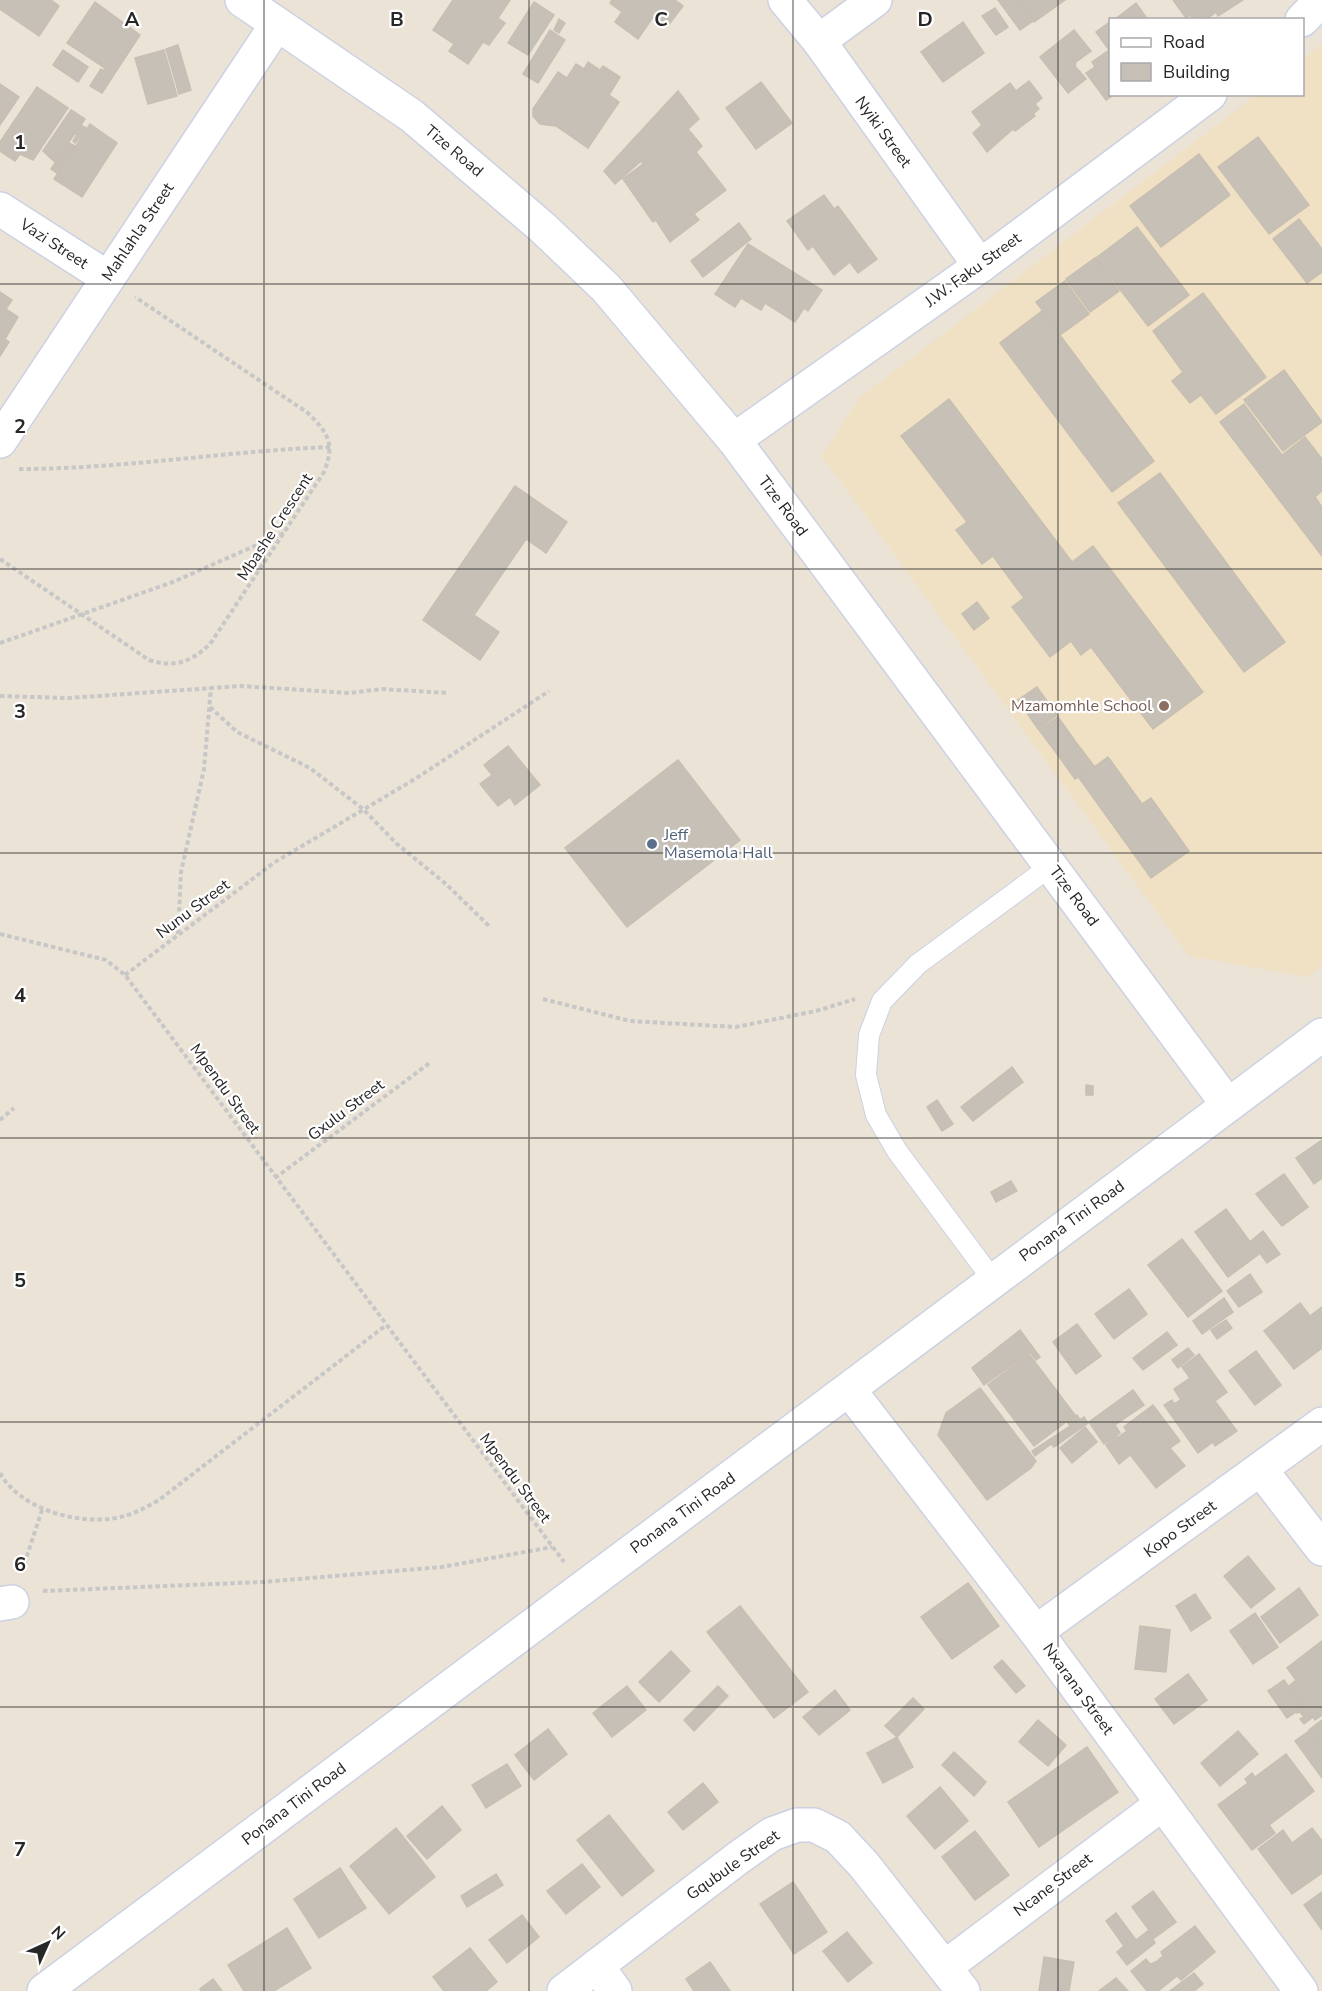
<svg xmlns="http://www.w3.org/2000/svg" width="1322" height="1991" viewBox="0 0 1322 1991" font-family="'Nunito Sans',sans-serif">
  <rect width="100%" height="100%" fill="#ece3d7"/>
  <polygon fill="#f0e1c4" points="1322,44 1322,966 1307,977 1189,956 822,456 859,398 1256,95 1302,94 1303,59"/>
  <g fill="#c7c0b7" stroke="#c7bfb1" stroke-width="1.5">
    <polygon points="0,0 51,0 59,6 39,36 0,9"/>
    <polygon points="453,0 510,0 498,18 505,23 489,45 483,42 468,64 449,51 454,44 433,30"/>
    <polygon points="612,0 675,0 683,6 667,27 653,17 638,39 615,22 622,12 610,3"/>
    <polygon points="998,0 1018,0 1033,21 1020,30"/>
    <polygon points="1019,0 1065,0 1034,22"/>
    <polygon points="1173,0 1243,0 1218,16 1216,12 1206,20 1194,20 1190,15 1186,18"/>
    <polygon points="95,2 140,35 102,93 90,86 101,69 103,71 105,68 67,43"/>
    <polygon points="534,2 554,15 528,55 508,43"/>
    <polygon points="1136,3 1148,20 1114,20"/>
    <polygon points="995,8 1008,27 996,35 982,16"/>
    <polygon points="559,19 565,23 559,33 554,30"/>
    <polygon points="963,22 984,53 943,82 921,52"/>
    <polygon points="1110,22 1110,94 1115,94 1106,100 1086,73 1095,67 1092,62 1109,50 1096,32"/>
    <polygon points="550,30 565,40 538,83 523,74"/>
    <polygon points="1074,30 1091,51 1076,62 1075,66 1086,79 1068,93 1040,57"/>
    <polygon points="178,45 191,90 179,94 166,49"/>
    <polygon points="63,50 88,67 78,82 53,65"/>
    <polygon points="164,50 177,96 148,104 135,58"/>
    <polygon points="588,62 600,70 603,66 620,77 609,95 619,102 588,148 556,126 540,124 533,116 533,109 558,72 567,78 576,64 584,69"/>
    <polygon points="1029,81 1042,98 1035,104 1039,109 1033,114 1035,116 1015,131 1013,129 987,152 973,133 982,125 972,112 1010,83 1016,91"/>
    <polygon points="761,82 792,123 756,149 726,108"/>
    <polygon points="0,84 19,97 0,125"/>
    <polygon points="37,87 68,108 33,160 20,154 15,161 0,151 0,142"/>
    <polygon points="678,91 699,119 688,129 702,146 696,152 726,190 694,214 699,220 670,242 656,220 653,222 623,179 643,164 641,161 615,184 604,171"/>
    <polygon points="71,110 85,119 55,162 43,151"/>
    <polygon points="90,124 117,143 82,197 54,179"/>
    <polygon points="81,125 86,128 75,143 73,141 77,135 75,134"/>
    <polygon points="1258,137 1309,205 1269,234 1218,167"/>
    <polygon points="69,143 75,146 57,173 51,169"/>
    <polygon points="1199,154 1230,195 1161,247 1130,206"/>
    <polygon points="824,195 834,209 838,206 877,259 858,273 850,262 834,275 813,246 808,250 787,221"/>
    <polygon points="1299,219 1322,249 1322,272 1307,283 1273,239"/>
    <polygon points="739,223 751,239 703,277 691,261"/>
    <polygon points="1137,227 1189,295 1148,326 1096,258"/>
    <polygon points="748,244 822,290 808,311 804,308 795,322 765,303 761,310 741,298 735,307 715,294"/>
    <polygon points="1095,258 1119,291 1090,312 1066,279"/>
    <polygon points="1065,281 1089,314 1060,335 1036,302"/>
    <polygon points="0,292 12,300 6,309 18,317 5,339 9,342 0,356"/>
    <polygon points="1203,293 1266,377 1216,414 1201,395 1190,403 1172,381 1183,372 1153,331"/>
    <polygon points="1042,311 1154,461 1112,492 1000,343"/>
    <polygon points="1284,370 1322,422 1283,451 1244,400"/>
    <polygon points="949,399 1072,562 1093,546 1203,692 1153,729 1091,647 1081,655 1071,641 1050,657 1012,607 1024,598 993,556 982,564 956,530 967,522 901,436"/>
    <polygon points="1244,404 1282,455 1305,437 1322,459 1322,491 1315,497 1322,507 1322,556 1220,422"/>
    <polygon points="1160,473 1285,642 1244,672 1118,503"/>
    <polygon points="515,486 567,522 546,553 526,539 474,615 499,632 480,660 423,620"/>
    <polygon points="977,602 989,618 974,630 962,614"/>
    <polygon points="1037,687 1057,715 1038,729 1018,700"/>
    <polygon points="1058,717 1078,745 1060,758 1039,730"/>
    <polygon points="1078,745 1094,766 1075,779 1060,758"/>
    <polygon points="508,746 540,785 515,805 510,797 498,806 480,784 492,775 484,765"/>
    <polygon points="1108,757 1142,804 1151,798 1189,851 1151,878 1079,778"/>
    <polygon points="678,760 740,840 627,927 565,848"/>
    <polygon points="1012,1067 1023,1082 973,1121 961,1107"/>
    <polygon points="1086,1085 1093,1086 1093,1095 1086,1095"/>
    <polygon points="937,1100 953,1124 942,1131 927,1107"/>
    <polygon points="1322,1140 1322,1178 1314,1184 1296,1158"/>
    <polygon points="1284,1174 1308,1207 1282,1226 1256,1194"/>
    <polygon points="1011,1181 1017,1191 996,1202 991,1192"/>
    <polygon points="1226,1209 1259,1254 1228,1277 1195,1232"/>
    <polygon points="1263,1231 1280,1254 1267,1263 1251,1241"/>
    <polygon points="1182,1239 1222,1291 1188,1317 1148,1265"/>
    <polygon points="1250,1274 1262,1292 1239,1307 1227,1291"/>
    <polygon points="1129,1289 1147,1314 1114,1339 1095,1314"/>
    <polygon points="1224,1298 1233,1312 1202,1334 1193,1321"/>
    <polygon points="1300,1303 1310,1316 1322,1307 1322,1348 1294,1369 1264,1331"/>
    <polygon points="1226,1320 1232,1328 1217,1339 1211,1330"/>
    <polygon points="1077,1324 1101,1356 1076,1374 1053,1342"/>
    <polygon points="1020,1330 1040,1357 1036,1360 1030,1352 984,1385 972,1368"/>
    <polygon points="1167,1332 1177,1345 1143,1370 1133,1358"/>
    <polygon points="1188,1348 1194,1355 1178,1368 1172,1360"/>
    <polygon points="1256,1351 1281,1385 1255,1405 1229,1371"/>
    <polygon points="1029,1354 1075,1415 1034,1446 988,1385"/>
    <polygon points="1199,1354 1227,1392 1215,1401 1237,1431 1215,1446 1213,1442 1198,1453 1164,1405 1172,1400 1174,1404 1181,1400 1174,1389 1190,1378 1182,1367"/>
    <polygon points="980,1388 1036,1461 1031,1468 987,1500 938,1435 946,1413"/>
    <polygon points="1133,1390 1144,1405 1115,1425 1120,1433 1104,1444 1089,1422"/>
    <polygon points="1153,1405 1180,1441 1170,1448 1185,1466 1156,1488 1117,1438 1127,1431 1124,1427"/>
    <polygon points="1077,1415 1080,1420 1071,1427 1067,1422"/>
    <polygon points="1084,1417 1088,1423 1054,1447 1051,1444 1035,1456 1032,1451"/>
    <polygon points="1085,1427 1097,1442 1072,1463 1060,1448"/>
    <polygon points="1116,1436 1130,1455 1119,1464 1106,1445"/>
    <polygon points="1248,1556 1275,1589 1251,1608 1224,1576"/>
    <polygon points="968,1583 999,1626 952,1659 921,1617"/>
    <polygon points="1299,1588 1318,1615 1280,1643 1261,1617"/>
    <polygon points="1195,1594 1211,1618 1191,1631 1176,1606"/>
    <polygon points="740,1606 808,1692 774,1718 707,1632"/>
    <polygon points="1255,1613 1278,1647 1253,1664 1230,1631"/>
    <polygon points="1140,1626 1170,1630 1166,1672 1135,1669"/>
    <polygon points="1322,1641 1322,1715 1315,1720 1313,1717 1304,1724 1300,1719 1304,1717 1300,1712 1296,1713 1304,1706 1289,1686 1296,1680 1287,1668"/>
    <polygon points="671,1651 690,1671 659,1702 639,1682"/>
    <polygon points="1002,1660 1025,1686 1016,1693 994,1667"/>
    <polygon points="1188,1674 1207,1700 1174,1724 1155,1699"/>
    <polygon points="1284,1680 1303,1707 1287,1718 1268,1691"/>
    <polygon points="627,1686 646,1710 612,1737 593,1713"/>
    <polygon points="718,1686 728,1696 694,1731 684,1720"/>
    <polygon points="835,1690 850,1710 819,1735 803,1717"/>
    <polygon points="913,1698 924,1709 897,1737 885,1726"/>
    <polygon points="1038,1720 1066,1745 1048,1766 1019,1742"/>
    <polygon points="1322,1720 1322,1747 1309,1730"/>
    <polygon points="548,1729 567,1754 534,1780 515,1755"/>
    <polygon points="1238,1731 1258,1754 1220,1786 1201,1763"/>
    <polygon points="1309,1731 1322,1749 1322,1778 1295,1741"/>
    <polygon points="897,1737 913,1767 883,1783 867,1753"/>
    <polygon points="1087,1747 1118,1792 1039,1847 1008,1802"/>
    <polygon points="954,1752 986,1782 974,1796 942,1765"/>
    <polygon points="1286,1754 1314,1791 1269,1825 1275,1833 1252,1850 1218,1805 1248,1783 1245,1779 1252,1773 1255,1777"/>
    <polygon points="507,1764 521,1786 486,1808 472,1785"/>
    <polygon points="703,1783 718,1802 683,1830 668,1812"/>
    <polygon points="940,1787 968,1821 935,1849 907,1816"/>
    <polygon points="442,1806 461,1830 427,1859 407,1836"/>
    <polygon points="609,1815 654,1871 622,1896 577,1840"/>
    <polygon points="396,1828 435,1877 389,1914 350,1866"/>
    <polygon points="1312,1828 1322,1841 1322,1873 1292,1894 1258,1849 1283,1830 1292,1843"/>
    <polygon points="975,1831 1009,1875 975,1900 942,1857"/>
    <polygon points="582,1864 600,1887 566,1914 547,1891"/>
    <polygon points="340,1868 366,1908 319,1938 294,1899"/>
    <polygon points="496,1874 503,1885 467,1907 461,1896"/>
    <polygon points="793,1882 827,1932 794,1954 760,1904"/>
    <polygon points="1153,1891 1176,1922 1153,1939 1155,1943 1127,1965 1117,1952 1124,1946 1106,1921 1116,1913 1136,1940 1149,1930 1132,1907"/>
    <polygon points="1322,1892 1322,1930 1304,1905"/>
    <polygon points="522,1915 539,1937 507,1963 489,1940"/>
    <polygon points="1195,1926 1215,1952 1181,1980 1177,1976 1158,1991 1147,1991 1131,1971 1146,1959 1150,1964 1156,1962 1163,1956 1161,1952"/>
    <polygon points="287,1928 311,1968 274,1991 244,1991 228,1965"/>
    <polygon points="847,1932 872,1963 848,1982 823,1951"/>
    <polygon points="470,1948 497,1982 486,1991 444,1991 433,1977"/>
    <polygon points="1044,1957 1074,1962 1069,1991 1039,1991"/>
    <polygon points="710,1962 730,1991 694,1991 686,1979"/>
    <polygon points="1194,1973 1203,1984 1194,1991 1170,1991"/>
    <polygon points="1116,1978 1128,1991 1099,1991"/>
    <polygon points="213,1979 222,1991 201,1991 200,1989"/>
  </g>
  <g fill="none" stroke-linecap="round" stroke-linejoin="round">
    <g stroke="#ccd1e3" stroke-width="22">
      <polyline id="lane" points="993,1280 897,1151 876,1115 866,1075 869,1035 882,1001 918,964 1051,866"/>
    </g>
    <g stroke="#ccd1e3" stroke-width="36">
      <g id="street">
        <polyline points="242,0 412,116 543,228 606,288 734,440 1228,1105"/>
        <polyline points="785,0 819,41 980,266"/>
        <polyline points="1302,20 1321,0"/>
        <polyline points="819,41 875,0"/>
        <polyline points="0,209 108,278"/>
        <polyline points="734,440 980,266 1210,94"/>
        <polyline points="0,441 277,24"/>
        <polyline points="850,1391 1036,1632 1301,1991"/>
        <polyline points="1261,1470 1322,1549"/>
        <polyline points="0,1604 12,1602"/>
        <polyline points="1036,1632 1322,1424"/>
        <polyline points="597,1966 615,1991"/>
        <polyline points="945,1967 1162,1804"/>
        <polyline points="564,1991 738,1858 772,1834 797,1825 814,1825 838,1837 864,1865 963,1991"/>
      </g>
    </g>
    <g stroke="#ccd1e3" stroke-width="36">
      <polyline id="secondary" points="44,1991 1322,1035"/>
    </g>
    <g stroke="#c7c7c7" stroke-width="4" stroke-dasharray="4.5 3" stroke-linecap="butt">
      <path d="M19,469C123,469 226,451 330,447"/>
      <path d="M0,559L149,660C175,668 191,662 210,644L324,472C335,444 329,434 308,413L135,297"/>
      <polyline points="0,643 173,582 284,533"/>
      <polyline points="0,696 68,698 241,686 349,693 382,689 448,693"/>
      <polyline points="210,707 237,732 310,768 363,809 397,844 446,884 491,928"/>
      <polyline points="0,934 106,960 125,975 564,1562"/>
      <polyline points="178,934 181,872 204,769 211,687"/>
      <polyline points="125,975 275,862 415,779 549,691"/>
      <polyline points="543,999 630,1021 736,1027 816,1011 855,999"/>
      <polyline points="0,1120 14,1108"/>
      <polyline points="275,1178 431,1062"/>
      <path d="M0,1473C20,1509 77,1525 116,1518C132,1515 145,1508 159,1500L385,1326"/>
      <polyline points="22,1571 43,1507"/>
      <polyline points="43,1591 263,1582 442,1567 552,1547"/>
    </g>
    <use href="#lane" stroke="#fff" stroke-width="20"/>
    <use href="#street" stroke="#fff" stroke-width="33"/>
    <use href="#secondary" stroke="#fff" stroke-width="33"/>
  </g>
  <path fill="none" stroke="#272727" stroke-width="1.5" stroke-opacity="0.55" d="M264,0V1991M529,0V1991M793,0V1991M1058,0V1991M0,284H1322M0,569H1322M0,853H1322M0,1138H1322M0,1422H1322M0,1707H1322"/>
  <circle fill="#8d6e63" stroke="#fff" stroke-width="2" cx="1164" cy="706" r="6"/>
  <circle fill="#5c6f8a" stroke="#fff" stroke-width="2" cx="652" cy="844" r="6"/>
  <g text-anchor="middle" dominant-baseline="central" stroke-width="4.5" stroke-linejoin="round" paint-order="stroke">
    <g font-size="16" fill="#272727" stroke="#fff">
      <text transform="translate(883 132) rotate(54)">Nyiki Street</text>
      <text transform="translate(454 151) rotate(40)">Tize Road</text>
      <text transform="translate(138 232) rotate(-56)">Mahlahla Street</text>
      <text transform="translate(54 244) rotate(33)">Vazi Street</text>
      <text transform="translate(973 270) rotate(-36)">J.W. Faku Street</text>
      <text transform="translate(783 506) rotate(53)">Tize Road</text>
      <text transform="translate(275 527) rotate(-57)">Mbashe Crescent</text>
      <text transform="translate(1074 896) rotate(53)">Tize Road</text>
      <text transform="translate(193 909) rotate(-37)">Nunu Street</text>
      <text transform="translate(225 1089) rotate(54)">Mpendu Street</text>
      <text transform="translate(346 1110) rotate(-37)">Gxulu Street</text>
      <text transform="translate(1072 1221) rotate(-36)">Ponana Tini Road</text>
      <text transform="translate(515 1478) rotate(53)">Mpendu Street</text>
      <text transform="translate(683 1513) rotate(-36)">Ponana Tini Road</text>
      <text transform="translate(1180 1529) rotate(-36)">Kopo Street</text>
      <text transform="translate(1078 1689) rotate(54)">Nxarana Street</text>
      <text transform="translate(294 1804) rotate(-37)">Ponana Tini Road</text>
      <text transform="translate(733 1865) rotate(-35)">Gqubule Street</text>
      <text transform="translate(1053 1885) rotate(-37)">Ncane Street</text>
    </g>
    <g font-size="16" fill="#785e54" stroke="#fff" text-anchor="end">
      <text x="1152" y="706">Mzamomhle School</text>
    </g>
    <g font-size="16" fill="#4e5e75" stroke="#fff" text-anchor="start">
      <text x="664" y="835">Jeff<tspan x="664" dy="18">Masemola Hall</tspan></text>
    </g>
  </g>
  <g font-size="20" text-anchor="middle" font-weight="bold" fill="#272727" stroke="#fff" stroke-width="4.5" stroke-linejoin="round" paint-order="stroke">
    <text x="132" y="26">A</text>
    <text x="397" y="26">B</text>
    <text x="661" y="26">C</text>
    <text x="925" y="26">D</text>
    <text x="20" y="149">1</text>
    <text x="20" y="433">2</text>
    <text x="20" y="718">3</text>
    <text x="20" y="1002">4</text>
    <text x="20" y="1287">5</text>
    <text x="20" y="1571">6</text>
    <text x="20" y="1856">7</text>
  </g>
  <rect x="1109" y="18" width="195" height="78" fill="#ffffff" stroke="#a9a9a9" stroke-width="1.5"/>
  <rect x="1121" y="38" width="30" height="9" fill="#ffffff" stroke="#a9a9a9" stroke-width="1.5"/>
  <text x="1163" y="48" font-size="18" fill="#272727">Road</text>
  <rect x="1121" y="63" width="30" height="18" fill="#c7c0b7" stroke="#a9a9a9" stroke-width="1.5"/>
  <text x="1163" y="78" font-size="18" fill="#272727">Building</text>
  <g transform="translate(48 1943) rotate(45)" stroke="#ffffff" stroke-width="4.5" paint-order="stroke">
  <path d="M0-4.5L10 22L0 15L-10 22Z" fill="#272727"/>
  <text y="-9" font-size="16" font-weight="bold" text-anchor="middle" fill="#272727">N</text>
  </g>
</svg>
